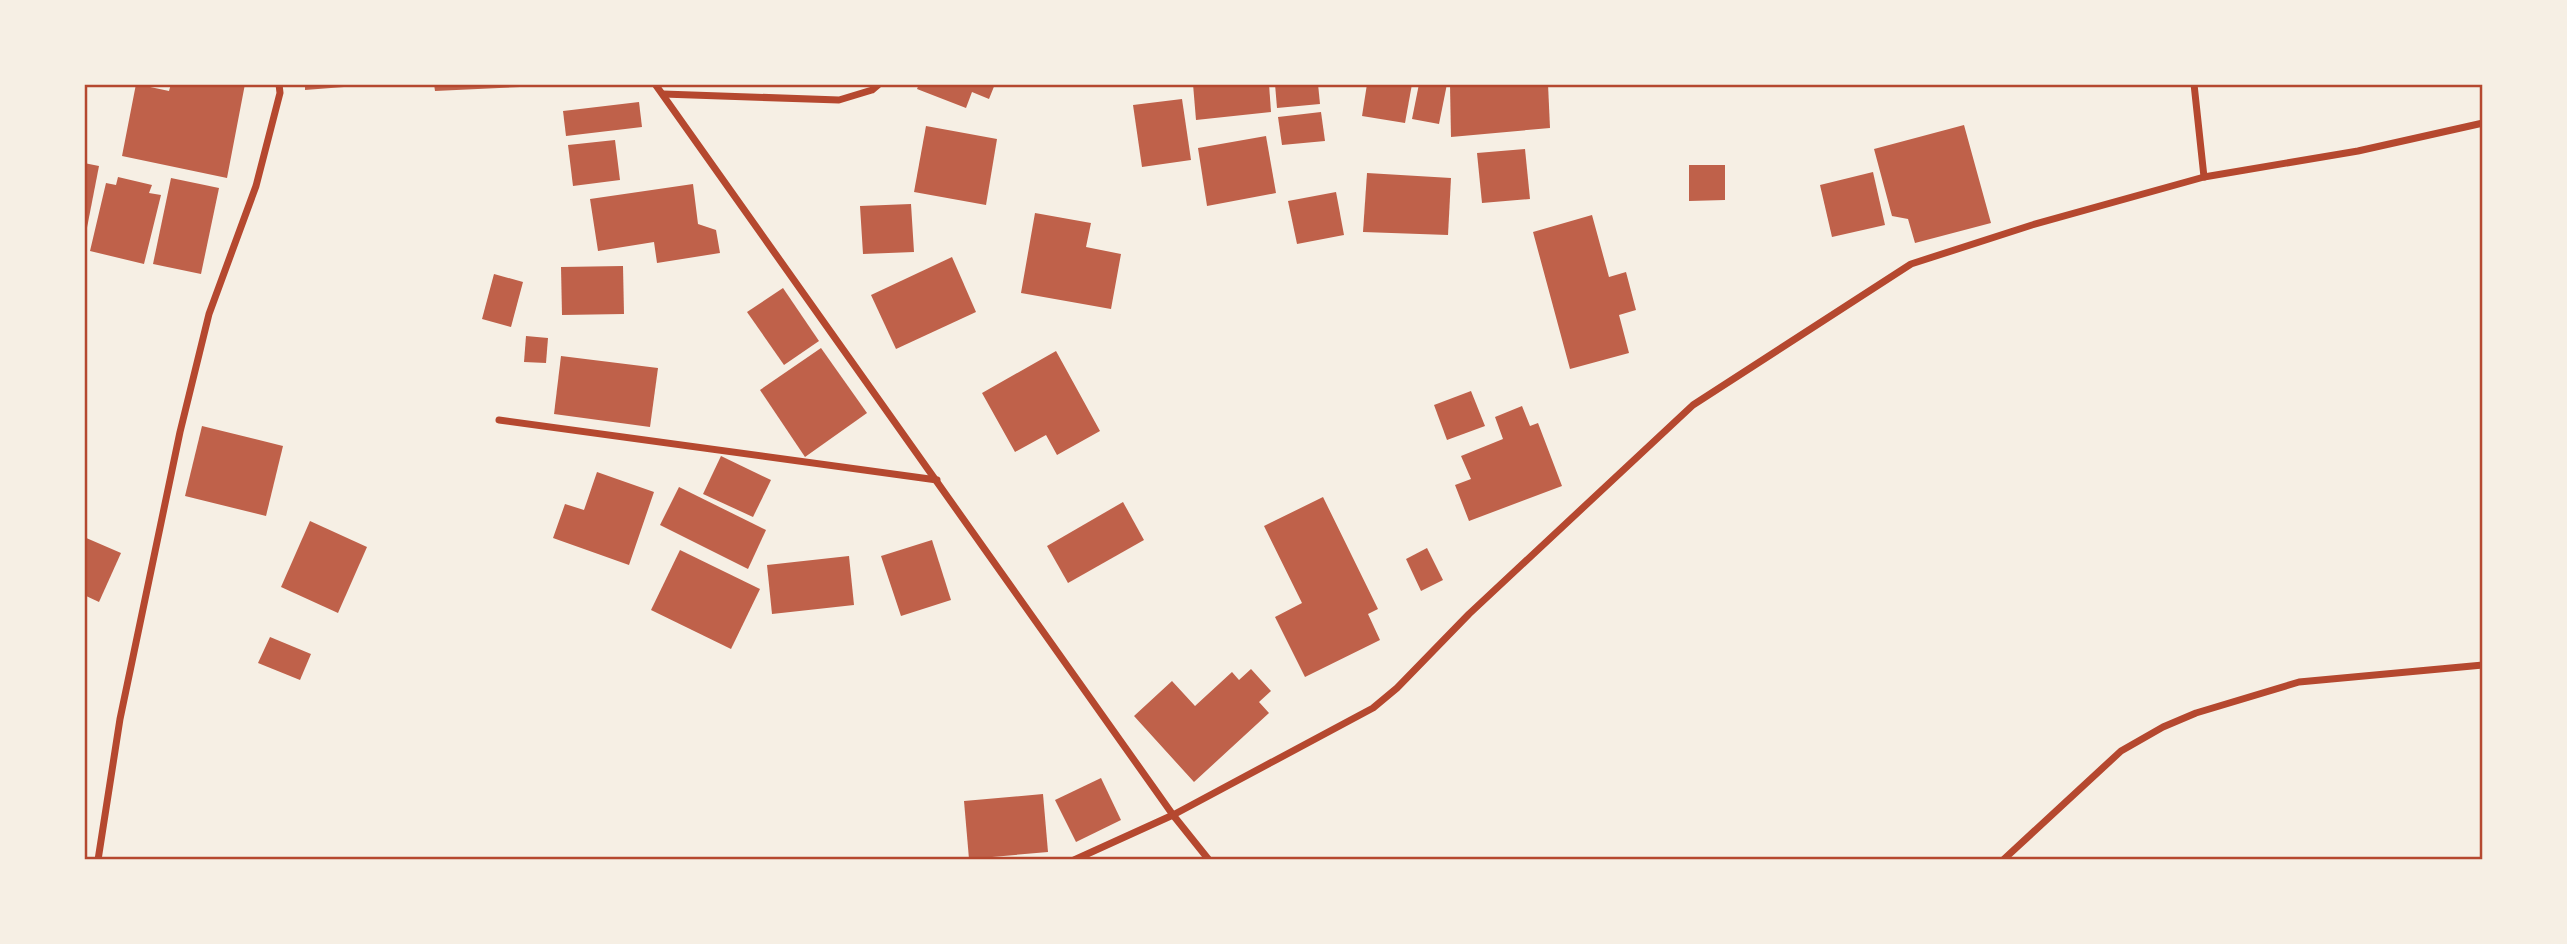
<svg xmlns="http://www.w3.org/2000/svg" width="2567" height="944" viewBox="0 0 2567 944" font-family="'Asap Condensed',sans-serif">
  <rect width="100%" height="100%" fill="#f6efe4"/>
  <g fill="#bf614a">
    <polygon points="136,84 169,91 171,84 245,84 227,178 122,156"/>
    <polygon points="305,84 344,84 344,87 305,90"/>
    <polygon points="434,84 520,84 520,87 435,91"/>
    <rect x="700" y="84" width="58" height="3"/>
    <polygon points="919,84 995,84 989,99 972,92 966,108 917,89"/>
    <polygon points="1193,84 1269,84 1271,112 1196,120"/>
    <polygon points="1275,84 1318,84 1320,104 1277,108"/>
    <polygon points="1367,84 1412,84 1405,123 1362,116"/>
    <polygon points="1419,84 1447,84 1439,124 1412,119"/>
    <polygon points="1456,84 1548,84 1550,128 1451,137 1450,85"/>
    <polygon points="1182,99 1191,160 1142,167 1133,105"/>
    <polygon points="639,102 642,127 566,136 563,111"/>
    <polygon points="1321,112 1325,141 1282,145 1278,117"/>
    <polygon points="1964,125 1991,223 1915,243 1908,219 1892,216 1874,149"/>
    <polygon points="926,126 997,139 986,205 914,192"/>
    <polygon points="1266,136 1276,193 1207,206 1198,148"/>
    <polygon points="615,140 620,180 573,186 568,145"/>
    <polygon points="1525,149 1530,199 1482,203 1477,153"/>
    <polygon points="84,163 99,166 85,238 84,237"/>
    <polygon points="1689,165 1725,165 1725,200 1689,201"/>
    <polygon points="1873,172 1885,225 1832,237 1820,185"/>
    <polygon points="1367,173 1451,178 1448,235 1363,232"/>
    <polygon points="118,177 152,185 149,193 161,195 144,264 90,251 106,183 116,185"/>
    <polygon points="171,178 219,188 201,274 153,264"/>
    <polygon points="693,184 698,224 716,230 720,253 657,263 654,242 598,251 590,199"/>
    <polygon points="1336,192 1344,235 1297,244 1288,201"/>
    <polygon points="911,204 914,252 863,254 860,206"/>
    <polygon points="1035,213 1091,223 1086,247 1121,254 1111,309 1021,293"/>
    <polygon points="1592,215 1609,277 1626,272 1636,310 1619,315 1629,353 1570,369 1533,232"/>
    <polygon points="952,257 976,312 896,349 871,295"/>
    <polygon points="623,266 624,314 562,315 561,267"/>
    <polygon points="494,274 523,282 511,327 482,319"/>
    <polygon points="783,288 819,341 784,365 747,312"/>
    <polygon points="526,336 548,338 546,363 524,362"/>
    <polygon points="821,348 867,413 805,457 760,390"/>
    <polygon points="1056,351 1100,431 1057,455 1046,435 1015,452 982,393"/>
    <polygon points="561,356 658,368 650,427 554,414"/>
    <polygon points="1471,391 1485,426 1447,440 1434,405"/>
    <polygon points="1522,406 1530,426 1538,423 1562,486 1469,521 1455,485 1471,479 1461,456 1503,439 1495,417"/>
    <polygon points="202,426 283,446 266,516 185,496"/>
    <polygon points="721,456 771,480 753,517 703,494"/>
    <polygon points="597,472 654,492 629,565 553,538 565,504 584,510"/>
    <polygon points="679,487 766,530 748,569 660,525"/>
    <polygon points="1323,497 1378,609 1368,614 1380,640 1305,677 1275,617 1302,603 1264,526"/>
    <polygon points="1123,502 1144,540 1068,583 1047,546"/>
    <polygon points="310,521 367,547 338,613 281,587"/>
    <polygon points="84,537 121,553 99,602 84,595"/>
    <polygon points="932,540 951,600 901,616 881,556"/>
    <polygon points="1427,548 1443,580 1421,591 1406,559"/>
    <polygon points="680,550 760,589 731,649 651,610"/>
    <polygon points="849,556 854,605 772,614 767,565"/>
    <polygon points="270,637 311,654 300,680 258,663"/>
    <polygon points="1251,669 1271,691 1259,702 1269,713 1194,782 1134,716 1172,681 1195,706 1232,672 1239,680"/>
    <polygon points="1101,778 1121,820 1076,842 1055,800"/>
    <polygon points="1043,794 1048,852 969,859 964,801"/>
  </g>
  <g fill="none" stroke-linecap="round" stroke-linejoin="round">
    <g stroke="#b5482f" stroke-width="7">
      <polyline points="655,84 1173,815 1209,860"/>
      <polyline points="2194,84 2204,177"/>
      <polyline points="663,94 839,100 872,90 879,84"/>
      <polyline points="499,420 937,480"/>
      <polyline points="98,860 120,719 180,432 209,314 256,186 280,93 279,84"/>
      <polyline points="1074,860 1173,815 1373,708 1397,688 1469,614 1693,405 1911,264 2032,225 2204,177 2358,151 2483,123"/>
      <polyline points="2003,860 2121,751 2163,727 2196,713 2299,682 2483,665"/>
    </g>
  </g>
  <rect width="2567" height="944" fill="none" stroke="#f6efe4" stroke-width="172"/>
  <rect x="86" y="86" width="2395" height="772" fill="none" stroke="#b5482f" stroke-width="2.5"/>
</svg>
